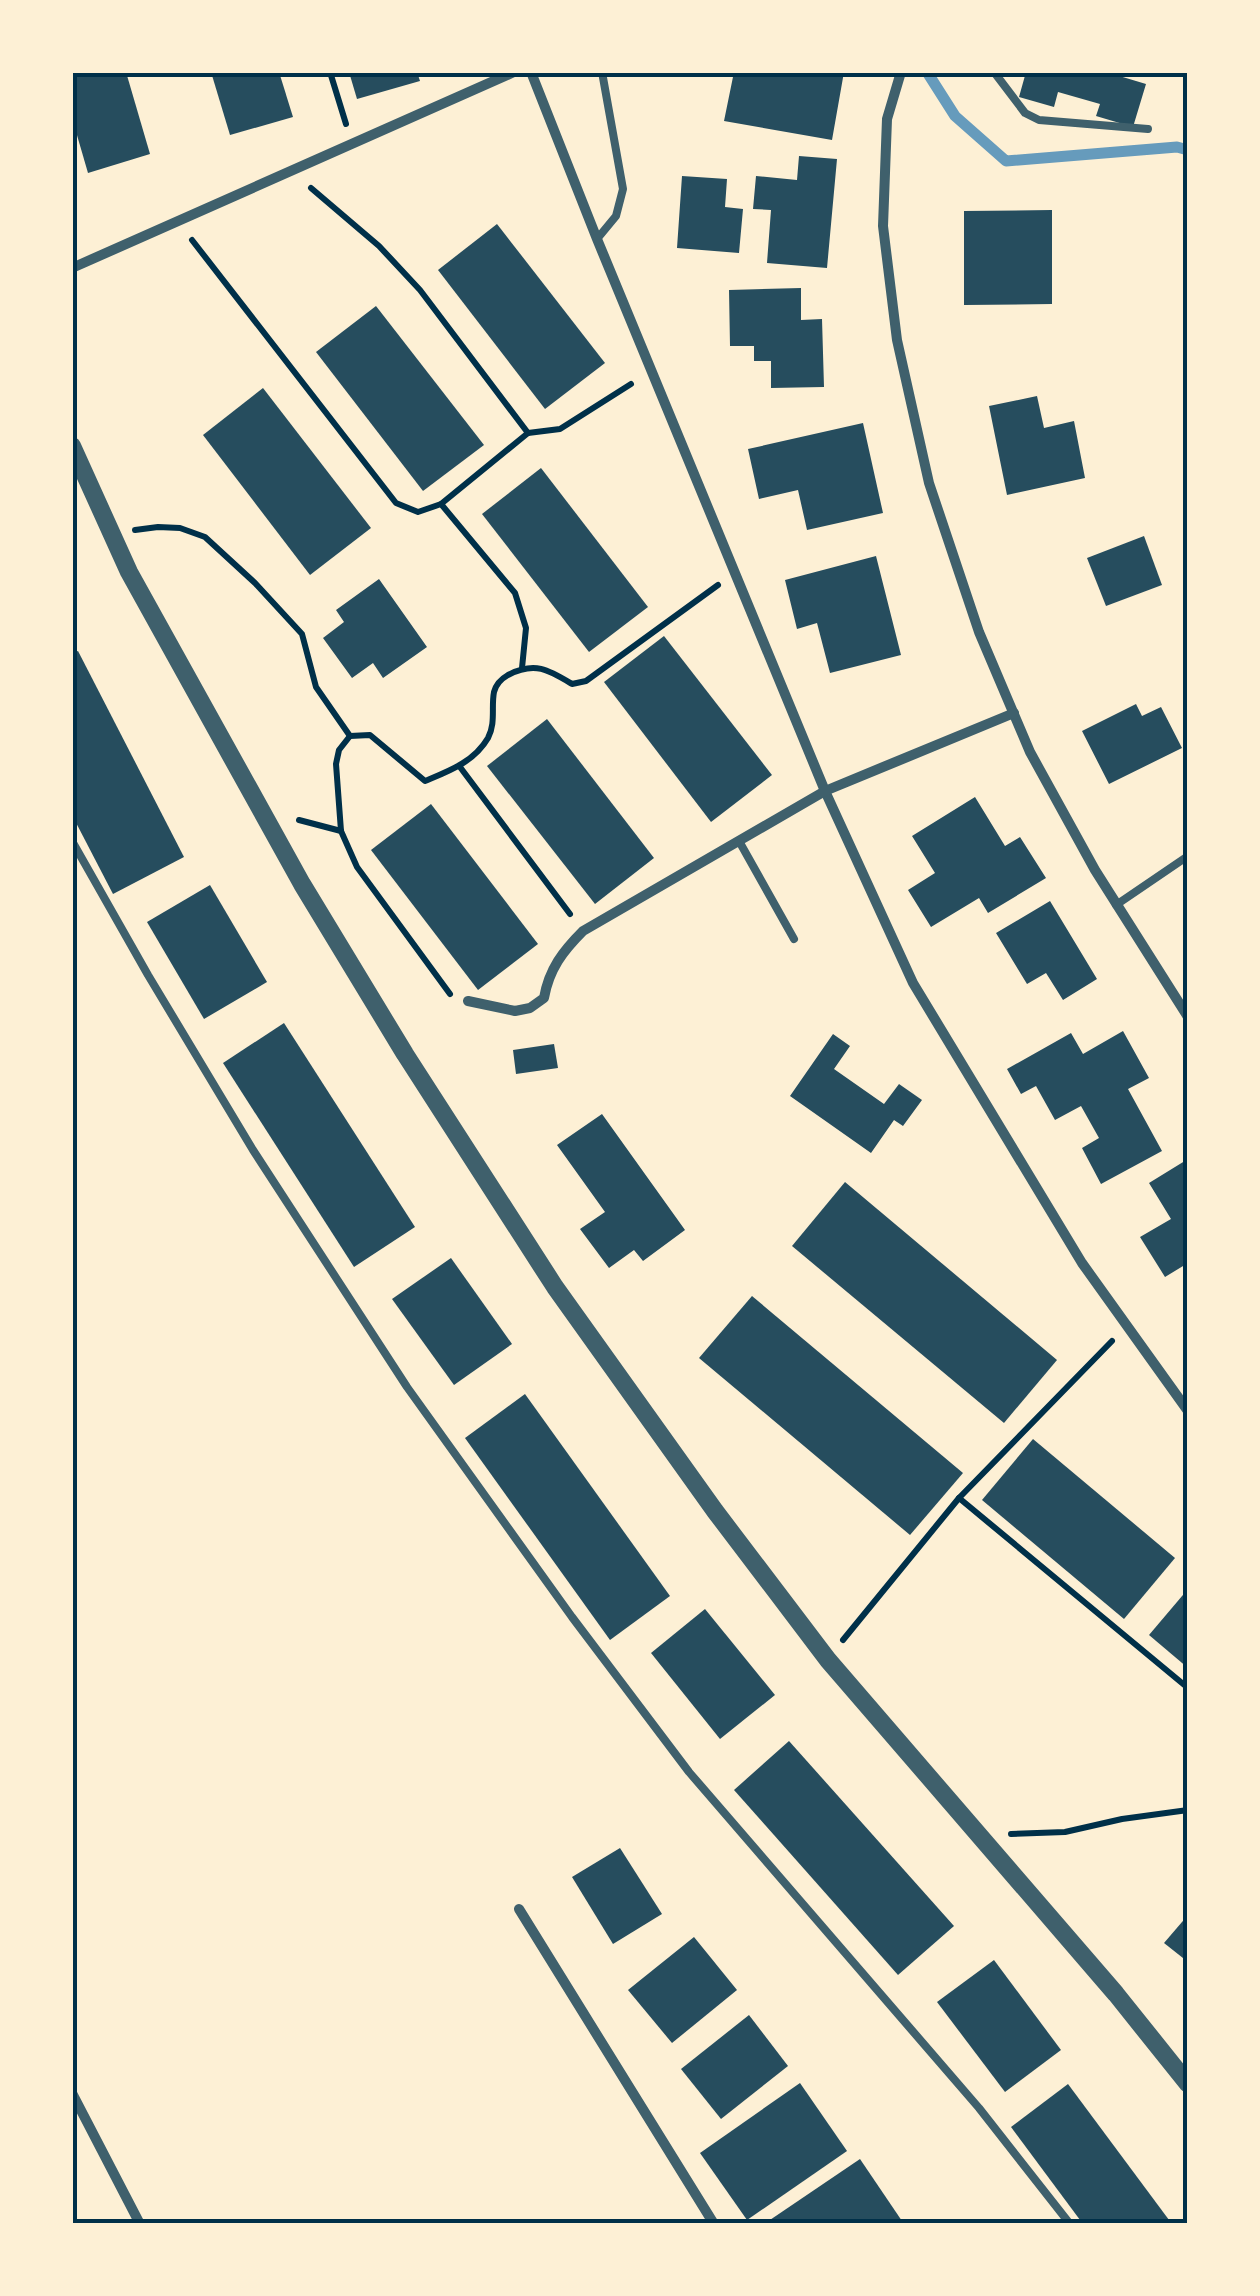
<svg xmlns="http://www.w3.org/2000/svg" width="1260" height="2296" viewBox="0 0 1260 2296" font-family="'PT Sans',sans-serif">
  <rect width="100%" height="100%" fill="#fdf0d5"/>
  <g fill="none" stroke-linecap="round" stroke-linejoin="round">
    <polyline stroke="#669bbc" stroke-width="11" points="927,72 955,116 1006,161 1177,147 1188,150"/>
  </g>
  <g fill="#264d5e">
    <polygon points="72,72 126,72 150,154 88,173 72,118"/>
    <polygon points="211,72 279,72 293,117 230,135"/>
    <polygon points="349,72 417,72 420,81 357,99"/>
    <polygon points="734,72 771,77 772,72 844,72 832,140 724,121"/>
    <polygon points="1026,72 1106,72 1146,84 1133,127 1096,116 1100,104 1058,92 1054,107 1019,97"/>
    <polygon points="799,156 837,159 827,268 767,263 771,210 753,209 756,176 797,180"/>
    <polygon points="682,176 727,179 725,207 743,209 739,253 677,248"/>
    <polygon points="1052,210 1052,304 964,305 964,211"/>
    <polygon points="497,224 605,363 545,409 438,270"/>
    <polygon points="801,288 801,320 822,319 824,387 771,388 771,361 754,361 754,346 730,346 729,290"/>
    <polygon points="376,306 484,445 423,491 316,352"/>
    <polygon points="263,388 371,528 310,575 203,435"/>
    <polygon points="1037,396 1044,428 1074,421 1085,478 1007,495 989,406"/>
    <polygon points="863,423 883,513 807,530 798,490 759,499 748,449"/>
    <polygon points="541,468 648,607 589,652 482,514"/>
    <polygon points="1144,536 1162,585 1106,606 1087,558"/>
    <polygon points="876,556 901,655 830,673 817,623 797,629 785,580"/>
    <polygon points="379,579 427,647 383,678 373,663 352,678 323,638 344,622 336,610"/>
    <polygon points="664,636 772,775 711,822 604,682"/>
    <polygon points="78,651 184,857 113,894 72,815 72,653"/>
    <polygon points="1136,704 1142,716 1161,707 1182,748 1109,784 1082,731"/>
    <polygon points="547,719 654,858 595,904 487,766"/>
    <polygon points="975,797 1005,846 1020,837 1046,878 988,913 979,898 931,927 908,890 935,873 912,836"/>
    <polygon points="431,804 538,944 478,990 371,850"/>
    <polygon points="210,885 267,982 204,1019 147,922"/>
    <polygon points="1050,901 1097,979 1063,1000 1046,973 1027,984 996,933"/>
    <polygon points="284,1023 415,1227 354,1267 223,1063"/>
    <polygon points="1123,1031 1149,1078 1128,1089 1162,1151 1101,1184 1082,1148 1099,1138 1081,1106 1055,1120 1036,1086 1021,1094 1007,1069 1071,1033 1083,1054"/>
    <polygon points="833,1034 850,1046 834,1069 884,1104 899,1084 922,1100 903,1126 894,1120 871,1153 790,1096"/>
    <polygon points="554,1044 558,1068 516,1074 513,1050"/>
    <polygon points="602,1114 685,1230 643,1261 634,1250 609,1268 580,1229 605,1212 557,1145"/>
    <polygon points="1188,1159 1188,1263 1165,1277 1140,1237 1171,1219 1149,1183"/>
    <polygon points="845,1182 1057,1360 1004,1423 792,1246"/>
    <polygon points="451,1258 512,1344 454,1385 392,1299"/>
    <polygon points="752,1296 963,1473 910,1535 699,1358"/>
    <polygon points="525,1394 670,1596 610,1640 465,1438"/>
    <polygon points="1033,1439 1175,1558 1124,1619 982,1500"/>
    <polygon points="1188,1589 1188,1668 1149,1635"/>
    <polygon points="705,1609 775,1695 720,1739 651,1653"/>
    <polygon points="789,1741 954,1926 898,1975 734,1790"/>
    <polygon points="620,1848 662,1914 613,1944 572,1877"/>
    <polygon points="1188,1915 1188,1962 1164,1943"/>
    <polygon points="694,1937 737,1990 672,2043 628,1990"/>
    <polygon points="994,1960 1061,2050 1005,2092 937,2002"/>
    <polygon points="749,2015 788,2066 721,2119 681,2069"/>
    <polygon points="800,2083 847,2151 747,2220 700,2153"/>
    <polygon points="1068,2084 1172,2224 1083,2224 1011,2127"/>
    <polygon points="860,2159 904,2224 764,2224"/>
  </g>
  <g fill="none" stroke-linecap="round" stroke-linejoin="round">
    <g stroke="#003049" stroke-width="6">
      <polyline points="330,72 346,124"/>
      <polyline points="311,188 379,246 420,290 528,433"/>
      <polyline points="192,240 396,503 418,512 441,504 515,593 526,628 522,668"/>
      <polyline points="1188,447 1186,448 1188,513"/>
      <polyline points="441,504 528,433 560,429 631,384"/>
      <polyline points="135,530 158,527 180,528 205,537 255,583 302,634 316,687 350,736"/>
      <polyline points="460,767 570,914"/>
      <polyline points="299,820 341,831"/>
      <path d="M450,994L357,867L341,831L336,764L339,750L350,736L370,735L425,781C449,771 474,762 488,738C496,723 491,707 494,692C496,684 501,679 508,675C535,661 549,670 572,684L586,681L718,585"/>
      <polyline points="959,1498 1188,1688"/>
      <polyline points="843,1640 959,1498 1112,1341"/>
      <polyline points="1011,1834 1065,1832 1122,1819 1188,1810"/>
    </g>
    <g stroke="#3f606c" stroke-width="8">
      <polyline points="994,72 1025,113 1039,120 1148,129"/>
      <polyline points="597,239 616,216 623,189 602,72"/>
      <polyline points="72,841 148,975 253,1150 407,1387 572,1617 689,1772 979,2108 1070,2224"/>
      <polyline points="739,841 794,939"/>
      <polyline points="1116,905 1188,856"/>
    </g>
    <g stroke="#3f606c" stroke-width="10">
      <polyline points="531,72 597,239 825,791 913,983 1082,1263 1188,1411"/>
      <polyline points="901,72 887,119 883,226 897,340 929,483 979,632 1030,752 1095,870 1188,1017"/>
      <polyline points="72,268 514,72"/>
      <path d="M468,1001L515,1011L530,1008L544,998C549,969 563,951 583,931L825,791L1014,713"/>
      <polyline points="519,1909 714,2224"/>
      <polyline points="72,2093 140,2224"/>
    </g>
    <polyline stroke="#3f606c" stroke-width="18" points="72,446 129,572 302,884 405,1054 555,1287 715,1511 828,1660 1116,1994 1188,2084"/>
  </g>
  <rect width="1260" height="2296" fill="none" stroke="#fdf0d5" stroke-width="150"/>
  <rect x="75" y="75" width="1110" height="2146" fill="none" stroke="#003049" stroke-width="4"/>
</svg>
